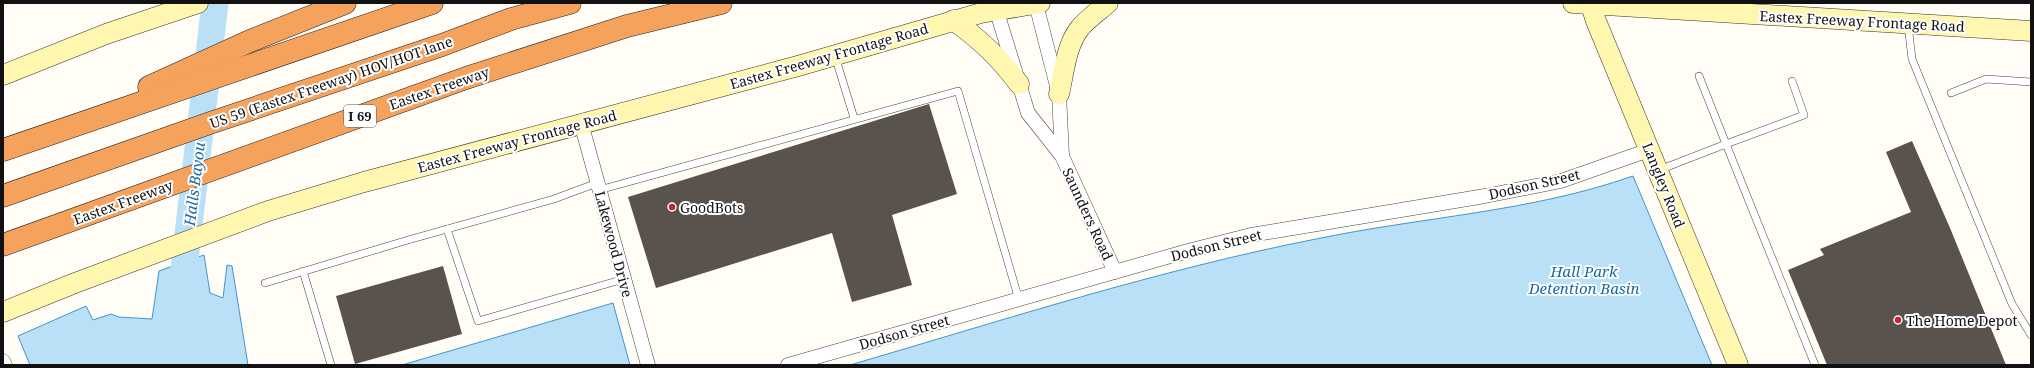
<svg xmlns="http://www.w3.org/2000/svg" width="2034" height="368" viewBox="0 0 2034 368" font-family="'Noto Serif',serif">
  <rect width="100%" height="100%" fill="#fffdf5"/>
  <g fill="#b9e0f7" stroke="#3f96cf">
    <path d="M1633,176L1712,365H850C1004,320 1158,270 1316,239C1421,217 1531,212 1633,176Z"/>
    <polygon points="204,255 210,293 223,298 227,265 232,266 248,365 30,365 18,336 86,306 93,320 111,314 119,317 152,319 159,271"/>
    <polygon points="613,303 630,365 402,365"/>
  </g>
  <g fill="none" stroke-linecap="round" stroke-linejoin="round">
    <polyline stroke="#b9e0f7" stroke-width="27" points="180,365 178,320 215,3"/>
  </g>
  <g fill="#5a524d">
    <polygon points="929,104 957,194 892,215 912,285 852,302 832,233 656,288 628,197"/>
    <polygon points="1912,141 1950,228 2006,365 1827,365 1788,270 1824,255 1820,249 1911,212 1886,152"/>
    <polygon points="443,266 462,334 355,364 336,296"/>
  </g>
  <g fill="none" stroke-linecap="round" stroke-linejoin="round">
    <g stroke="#444" stroke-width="8">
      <g id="lane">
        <polyline points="1908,25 1912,59 2012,304 2031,335"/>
        <polyline points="835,56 854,118"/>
        <polyline points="1699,76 1726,144 1804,115 1792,81"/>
        <polyline points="1951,93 1986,79 2031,82"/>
        <polyline points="1659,170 1726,144 1815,365"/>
        <polyline points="599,190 958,91 1019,300"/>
        <polyline points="447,229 478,321 624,279"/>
        <polyline points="303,271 331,365"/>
        <polyline points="265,283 408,240 554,199 597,183"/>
      </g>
    </g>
    <g stroke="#444" stroke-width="15">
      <g id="street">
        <polyline points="1036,4 1059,94 1062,156"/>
        <polyline points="996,9 1028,113 1062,156 1115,272"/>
        <polyline points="581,123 648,365"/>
        <polyline points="3,361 5,365"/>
        <polyline points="788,365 1188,251 1251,235 1485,196 1561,181 1649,150"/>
      </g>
    </g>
    <g stroke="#333" stroke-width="21">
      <g id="secondary">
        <polyline points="1573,3 2031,31"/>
        <polyline points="1591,5 1596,21 1738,365"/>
        <path d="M953,20C980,39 1000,58 1019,84"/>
        <polyline points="3,75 106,34 198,3"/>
        <path d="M1059,94C1064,73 1066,45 1080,28C1087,19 1099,11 1108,3"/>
        <polyline points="3,312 75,283 268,211 364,182 798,66 981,13 1040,3"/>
      </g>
    </g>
    <g stroke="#222" stroke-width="23">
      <g id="highway">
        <polyline points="149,87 250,41 345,3"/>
        <polyline points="3,150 432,3"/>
        <polyline points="3,196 210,123 442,45 511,19 570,3"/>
        <polyline points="3,245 466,78 627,26 721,3"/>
      </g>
    </g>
    <use href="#lane" stroke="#fff" stroke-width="7"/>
    <use href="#street" stroke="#fff" stroke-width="14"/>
    <use href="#secondary" stroke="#fff6b0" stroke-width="20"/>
    <use href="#highway" stroke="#f5a25d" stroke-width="22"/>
  </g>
  <g fill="#c4262e" stroke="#fff" stroke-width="1.5">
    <circle cx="672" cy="207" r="4"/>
    <circle cx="1898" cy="320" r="4"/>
  </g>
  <g text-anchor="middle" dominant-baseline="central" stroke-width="4" stroke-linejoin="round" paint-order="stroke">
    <rect fill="#fff" stroke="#585858" stroke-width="1" x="344" y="105" width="32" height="22" rx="3"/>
    <g font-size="13" font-weight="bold" fill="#111">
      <text x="360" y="116">I 69</text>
    </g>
    <g font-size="14" fill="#111" stroke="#fff">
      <text transform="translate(1862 21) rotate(3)">Eastex Freeway Frontage Road</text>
      <text transform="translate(829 56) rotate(-16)">Eastex Freeway Frontage Road</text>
      <text transform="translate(331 82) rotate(-19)">US 59 (Eastex Freeway) HOV/HOT lane</text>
      <text transform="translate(439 88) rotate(-19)">Eastex Freeway</text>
      <text transform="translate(517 141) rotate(-15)">Eastex Freeway Frontage Road</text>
      <text transform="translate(1534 184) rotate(-13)">Dodson Street</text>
      <text transform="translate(1664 185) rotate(68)">Langley Road</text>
      <text transform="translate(123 202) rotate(-20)">Eastex Freeway</text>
      <text transform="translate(1088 214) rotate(65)">Saunders Road</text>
      <text transform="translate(614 244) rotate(75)">Lakewood Drive</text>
      <text transform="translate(1216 245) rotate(-14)">Dodson Street</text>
      <text transform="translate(904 332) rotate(-16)">Dodson Street</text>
    </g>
    <g font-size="14" fill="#111" stroke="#fff" text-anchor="start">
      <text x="680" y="207">GoodBots</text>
      <text x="1906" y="320">The Home Depot</text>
    </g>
    <g font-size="15" font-style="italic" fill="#1768a6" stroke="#fff">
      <text transform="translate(194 184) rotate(-83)">Halls Bayou</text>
      <text x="1584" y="271">Hall Park<tspan x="1584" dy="17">Detention Basin</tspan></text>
    </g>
  </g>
  <rect width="2034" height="368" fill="none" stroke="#111111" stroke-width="8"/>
</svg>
